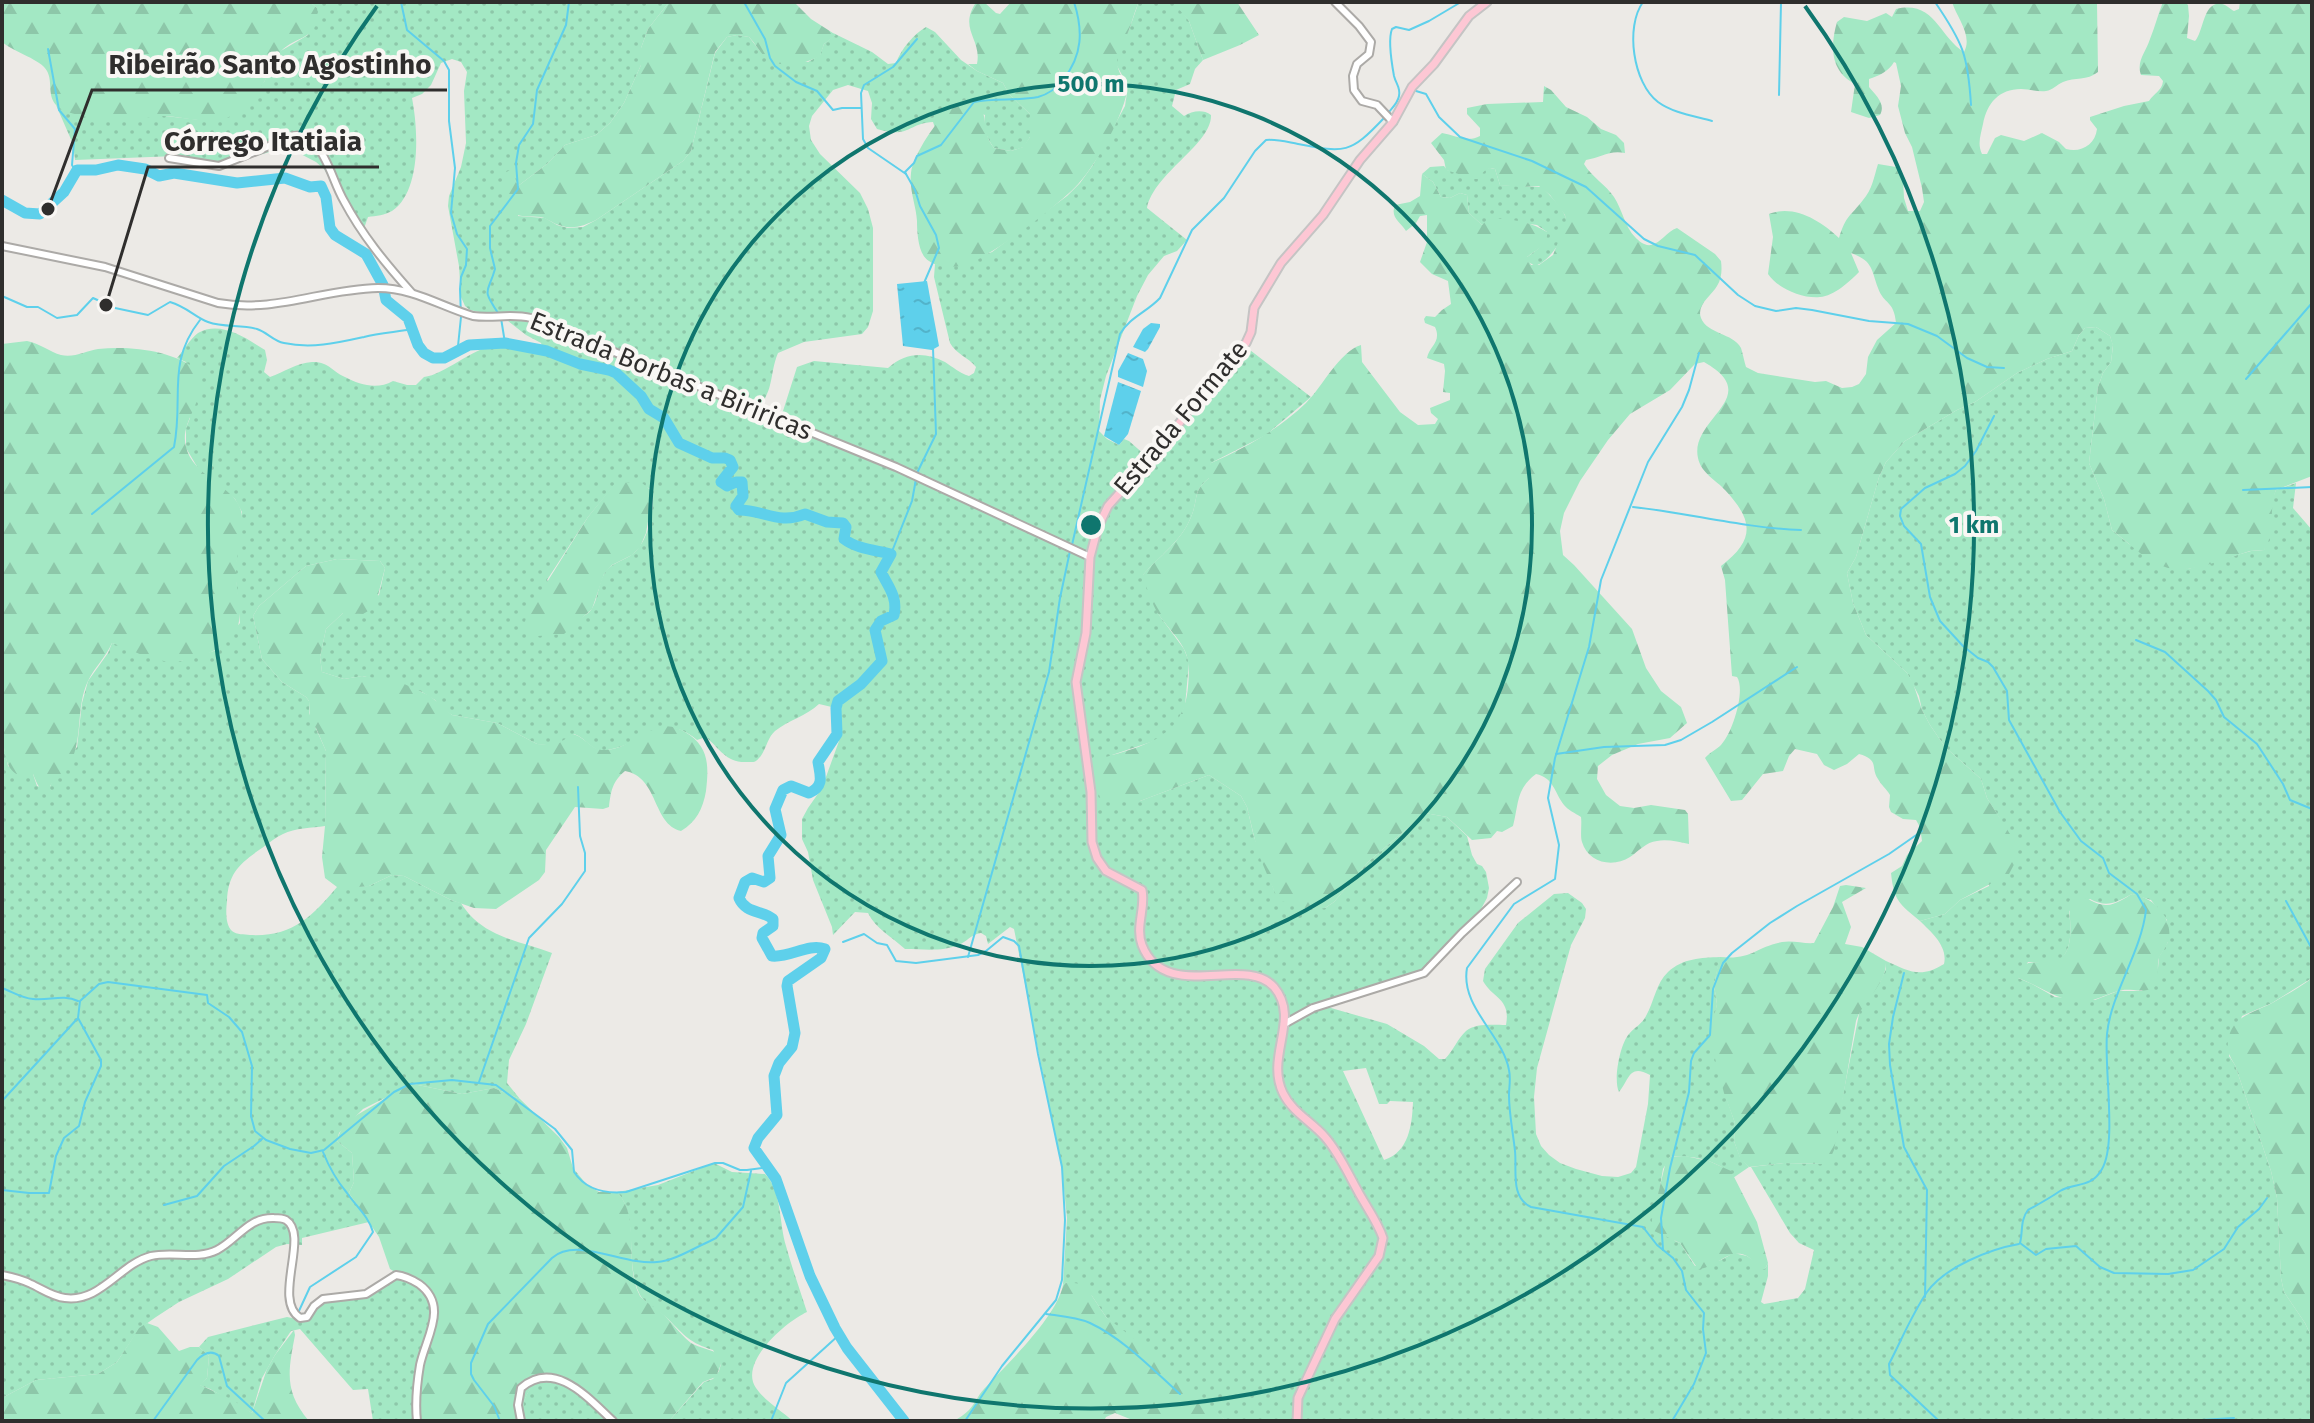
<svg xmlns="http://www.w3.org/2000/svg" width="2314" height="1423" viewBox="0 0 2314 1423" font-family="'Fira Sans',sans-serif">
  <defs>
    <pattern id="grass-dots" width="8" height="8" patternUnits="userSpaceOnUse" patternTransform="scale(2)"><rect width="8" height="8" fill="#a3e8c4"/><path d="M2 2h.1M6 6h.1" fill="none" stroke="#8dc7a9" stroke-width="1.8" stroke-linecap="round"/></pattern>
    <pattern id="forest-firs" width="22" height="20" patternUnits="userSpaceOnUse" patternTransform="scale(2)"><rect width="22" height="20" fill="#a3e8c4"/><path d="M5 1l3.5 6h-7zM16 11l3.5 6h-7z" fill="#8dc7a9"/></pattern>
    <pattern id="water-ripples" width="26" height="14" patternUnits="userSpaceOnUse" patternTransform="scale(2)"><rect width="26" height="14" fill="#5ed0eb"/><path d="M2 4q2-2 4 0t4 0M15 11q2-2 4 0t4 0" fill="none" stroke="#52b3ca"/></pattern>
  </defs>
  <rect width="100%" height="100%" fill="#eceae6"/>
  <g fill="url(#grass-dots)" fill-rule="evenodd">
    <path d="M310,2H669L648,29L641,48V65L624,103L610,123L596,135L565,145L547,164L518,186V216L545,218L557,225L568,228L583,227L596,220L683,161L691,151L715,53L727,37L737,35L749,37L760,51L808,62L820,55L824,44L835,35L833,33L872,52L888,64L896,63C901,49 914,34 926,27L935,32L961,60L977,71L1003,83L1009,94L1030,114V137L1024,147L1011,151L994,148C986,137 983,128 985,115L954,104L935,128L933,122C908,123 910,139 877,129L871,119L872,103L868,91L848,85L833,90L812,116L809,126L811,140L820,154L860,193L868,209L873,228V311L868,327L862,334L804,342L778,353C773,365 773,373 770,385C768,395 762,400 763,411L776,416L783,411L797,367L814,361L888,368C905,353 924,351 945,362C953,367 959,373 969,376L974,373L976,367C968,357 956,354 950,343L934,277L935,264L951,266L992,252L1067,196L1080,183L1093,165L1125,106L1128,86L1116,64L1117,53L1129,30L1138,4L1141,2L1176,3L1189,21L1203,60L1195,69L1190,84L1176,90L1172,106L1184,116C1192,111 1203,109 1211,115C1212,144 1154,173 1147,208L1187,240L1177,251L1164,256L1148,275L1137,296L1106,376L1100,400L1099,431L1107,439L1119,445L1124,439L1129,441L1146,456L1170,431L1195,397L1246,347L1311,397L1266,435L1211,463L1209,478C1192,492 1199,498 1191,517C1181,542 1159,556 1143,575L1159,615L1184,649L1189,662L1185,706L1176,725L1157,740L1112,755L1140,801L1209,775L1241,796L1247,807L1254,837L1274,890L1325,908L1334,902L1368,862L1425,813L1447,817L1467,836L1472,855L1477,864L1482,866L1486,872L1489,888L1487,898L1481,909L1449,940L1426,971L1324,1006L1387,1024L1424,1046L1439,1059H1445C1453,1051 1458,1038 1466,1031C1475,1023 1494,1025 1506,1025C1511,998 1493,999 1483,981L1485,969L1518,923L1554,894L1568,893L1582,903L1586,909L1585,918L1571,945L1537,1068L1534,1097L1536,1134L1541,1146L1549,1155L1560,1163L1576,1169L1602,1176L1618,1177L1631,1173L1636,1167L1648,1104L1650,1075C1629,1063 1629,1080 1619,1092C1613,1080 1620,1044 1629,1034C1635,1027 1642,1024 1646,1016C1654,1002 1656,983 1668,972C1683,958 1701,958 1720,957L1714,985L1717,1004L1715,1016L1727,1100L1735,1123L1734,1141L1740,1157L1749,1167L1733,1178V1175C1715,1160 1694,1155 1670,1157L1663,1169L1657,1204L1675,1241L1680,1243L1695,1266L1721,1260L1732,1254H1738L1747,1256L1765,1269L1768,1263V1276L1761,1302L1764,1304L1798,1298L1805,1289L1814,1250L1799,1243L1790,1233L1751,1167L1784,1163L1822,1164L1841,1105L1860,1009L1880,982L1886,969V961C1909,971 1920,979 1944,964C1948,946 1932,933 1920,921L1945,914L1960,900L1989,886L2000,819L1987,798L1981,779L1945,747L1930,725L1922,710L1919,696L1907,673L1866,635L1853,603L1847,573L1856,557L1879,477L1886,462L1905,441L1957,410L1975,402L2017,373L2047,359L2072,351L2079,335L2085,328L2096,327L2110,336L2113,345L2111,362L2103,373L2098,387L2089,463L2104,499L2112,530L2129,544L2188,569L2251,551L2264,550L2271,502L2276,490L2296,483L2293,508L2312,530V978L2272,1003L2242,1016L2229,1056L2235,1065L2271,1171L2277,1198L2281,1278L2284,1292L2305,1323L2312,1338V1421H1226L1106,1317L1092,1296L1067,1282L1063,1285L1067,1218L1062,1169L1014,929L1010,927L988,944L986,936L981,933C971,934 967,942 958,945C943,952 922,949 905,949C892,937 876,929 868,913L855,912L833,935L832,927L813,880L808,852L802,839V819L808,808L822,788L839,741L840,718L836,708L819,704C806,716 789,720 775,731C767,738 766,751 759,758C755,763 753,762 747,762C726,763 720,749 706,737L697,740C662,711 647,742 612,749C608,750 603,751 599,750C590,748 584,737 574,734L556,746L537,744L497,723L452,715L440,707L435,700L422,692L363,676L344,679L322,672L320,657L326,629L343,613L379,595L385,568L380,561L337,559L306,566L259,606L253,616L262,659L282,682L306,697L309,701V713L326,751L325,826C312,828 295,828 283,834C276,837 269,843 262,848C240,863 228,873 227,901C226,910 225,924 232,931C237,935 244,934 250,935C292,937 312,917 337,887L369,886L392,875L404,876L451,900L461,903C482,937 517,940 552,953L526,1024L509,1060L507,1083L520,1099L494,1088L462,1094L413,1084L363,1109L339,1133L337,1141L352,1153L354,1182L349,1193L369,1222L302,1238V1245L287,1244L276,1247L228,1279L179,1302L156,1317L139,1329L117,1362L98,1374L36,1380L2,1398V738L8,766L23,774H33L37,786L52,791L49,789L52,782L77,747L82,703L88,681L108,653L112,643L180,661L217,650L240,623L235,571L242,512L235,499L199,470L186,448V428L190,418L186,362L177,358C183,351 190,339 198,333C221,320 247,339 265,350L267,360L264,372L270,377C284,372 297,363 312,362C328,361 333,372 345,377C360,385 377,390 393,381L407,385H416L424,377C444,375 473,348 493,346C511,345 528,357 543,349L541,343L526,335L503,317L470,310L465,306L461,297L459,266L448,206L449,196L461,167L466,143L464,91L467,72L461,62L452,59L441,63L431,85L422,94L412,98C418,128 422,191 392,211C385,215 376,216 368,217L362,234L324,169L316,162L287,147L224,165L176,156L75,160L73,144L56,105L68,111L165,116L201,120L264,82L279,52L308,35L317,8ZM616,483L649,488L653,492C654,511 648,545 630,556C620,562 611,563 604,574C598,585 598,600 591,610C589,613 585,615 581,618L547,580L588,517ZM2132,894L2151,900L2167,920L2168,942L2159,957L2158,968L2142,991H2118L2095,1000L2055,997L2032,984L2018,978L2028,962C2035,962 2046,964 2053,963C2074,958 2071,926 2069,911L2090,899C2107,908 2115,903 2132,894ZM1366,1068L1379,1104H1387L1390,1101L1413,1102C1412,1125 1409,1152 1384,1160L1343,1071Z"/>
    <path d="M1444,166L1447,170L1451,171L1490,168L1495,169L1500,185L1542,187C1549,195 1564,208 1566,219C1568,235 1549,262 1535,266L1527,261V257C1538,249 1545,246 1547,232L1537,225L1492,219L1482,225L1469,213L1467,195L1460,193L1450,198L1441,197L1433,182L1422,174L1430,167Z"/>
    <path d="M714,1163L732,1172L765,1174C782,1191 779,1223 786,1246C792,1268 800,1290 807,1312C787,1321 738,1362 756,1388C764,1400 781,1411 793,1421H669L704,1382L713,1379L719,1371L721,1364L713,1350C690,1343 685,1336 668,1319C660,1311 645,1304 640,1295C624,1265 640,1216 617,1192L658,1185Z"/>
    <polygon points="396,1273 428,1292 435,1314 418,1421 373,1421 368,1389 353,1390 300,1329 291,1331 275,1355 262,1378 252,1413 210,1389 199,1385 207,1378 209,1356 199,1347 208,1337 287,1317 297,1319 302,1317 321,1301 371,1295"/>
    <path d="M539,1379H562L615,1421H525C520,1402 526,1392 539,1379Z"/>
  </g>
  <g fill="url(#forest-firs)">
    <path d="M2,2H310L317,8C321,43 292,34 278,55C272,64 269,74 264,82C256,94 242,110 229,117C213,126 181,116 163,116C153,116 143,119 133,120C116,121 68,118 56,105C47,95 53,82 47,71C42,60 14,52 2,42Z"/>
    <path d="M669,2H794L811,19L836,35L824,44L820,56C804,64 782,70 765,57C759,51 755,43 749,37L737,35L727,37L715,52L691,151L683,161L596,220C584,226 572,230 559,225C552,223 548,219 541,217C531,216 518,218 509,211C500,203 501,185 503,174L512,169L518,186L547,164L565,145L596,135L610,123L624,103L641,65V48L648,29Z"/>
    <path d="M984,2L996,13L1000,14L1011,2H1141L1138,4C1134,13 1132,22 1129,30C1119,55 1109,61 1128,86C1125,113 1098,162 1079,183C1062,203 989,258 965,265C956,268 936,267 929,261C918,255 917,232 917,221C916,205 909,190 911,173C913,154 938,119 952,106C957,102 963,100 969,99C993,107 978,128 994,148L1011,151L1023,147L1030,137V114L1009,94L1003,83L977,71L968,64H977C982,39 959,30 975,4Z"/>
    <polygon points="1173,2 1237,2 1259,35 1240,45 1203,60 1189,21"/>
    <path d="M1952,2H2097L2098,72C2087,81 2075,77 2063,82C2056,85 2053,90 2046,91C2038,92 2029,89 2021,89C1999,89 1987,103 1983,124C1981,134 1977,144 1982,154H1987L1995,138L2001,135L2024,141L2042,133L2059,142L2066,149C2081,153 2095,145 2097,129L2090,120V117L2124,106L2149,101C2154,93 2162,91 2163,81L2159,76L2141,75C2136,61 2146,52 2150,39C2155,27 2158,14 2163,2H2185L2188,5L2189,16L2187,38L2195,41C2204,31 2203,0 2222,4C2227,5 2230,9 2234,11L2239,9L2240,2H2312V476L2276,490C2268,510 2276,533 2264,550L2250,551L2204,566L2188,569L2168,568L2151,562L2112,530L2104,499L2089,463L2098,387L2103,373L2111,362L2113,346L2110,336L2096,327L2085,328L2079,335L2072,351L2047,359L2017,373L1975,402L1957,410L1905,441L1886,462L1879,477L1856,557L1847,573L1853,603L1866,635L1907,673L1913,683L1922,710L1930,725L1945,747L1981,779L1987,798L2017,845L2018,857L2009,874L1960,900L1945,914L1920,921C1900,904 1894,902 1891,873L1902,866L1907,855L1922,841L1920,827L1916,820L1903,819L1891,812L1889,807L1890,795C1886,788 1881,785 1878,779C1870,767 1880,760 1859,754L1847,764L1834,770L1824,765L1817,754L1795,749L1789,756L1783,771L1763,774L1742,800L1731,801L1705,758C1710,752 1716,750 1721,745C1732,734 1746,691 1737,677L1732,676L1725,580L1721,566C1755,540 1754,521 1725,490C1716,480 1701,473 1698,458C1689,418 1766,397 1704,362L1695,364L1670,390L1630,414L1608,440L1580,481L1564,513L1560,531L1563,555L1574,565L1632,629L1646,668L1661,691L1681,707L1687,723L1670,738L1638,744L1612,755L1598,766L1597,779L1606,795L1620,806L1634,808L1651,805L1685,810L1688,814L1689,844C1679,842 1667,839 1657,841C1646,842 1639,851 1630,857C1613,868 1588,863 1582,842C1580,836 1582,824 1581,817C1575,813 1568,810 1564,805C1554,792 1554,778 1536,774C1516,789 1519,803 1513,826L1502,832L1497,831L1491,838L1472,840L1447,817L1425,813L1368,862L1334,902L1325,908L1311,910L1278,900L1258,853L1247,807L1241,796L1209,775L1140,801L1101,800L1092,776L1094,761C1137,746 1183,743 1188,687C1189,675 1190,662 1185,651C1179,638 1167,627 1159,615C1151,603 1148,589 1142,576C1159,556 1181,542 1191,517C1199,498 1192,492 1209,478L1208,470L1211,463C1245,448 1279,429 1306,403C1323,386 1339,352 1361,345L1362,362L1400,412L1418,425L1435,424L1438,419L1431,413L1430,408L1450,400V393L1443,392L1445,371L1444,364L1427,358C1429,346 1442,342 1435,327L1425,323L1424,319L1426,316L1435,317L1442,310L1451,304L1448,281L1432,274L1420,262L1427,242V215L1420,216L1416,223L1406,231C1400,221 1390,218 1395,205L1410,202L1420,196L1422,174L1433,182L1441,197L1450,198L1460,193L1467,195L1469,213L1482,225L1488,219C1508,218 1530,221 1547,232C1548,246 1536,250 1527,257L1531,265H1539L1553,255L1566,222L1565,215L1550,195L1539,186L1521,187L1500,185L1495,169C1486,166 1483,173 1478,179H1474L1446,170L1444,160L1431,143L1442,133C1455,135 1467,143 1480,136V128L1467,114V108L1487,104L1543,102L1544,86L1551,90L1566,107L1587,117L1601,129L1616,135L1624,143L1625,153C1608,150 1601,158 1586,160L1584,164C1592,177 1606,185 1614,197C1622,209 1625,227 1635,237C1639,241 1644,246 1651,245C1661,243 1667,231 1677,228L1715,254L1721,261C1722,269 1722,278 1717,286C1712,295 1696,305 1701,318C1707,334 1733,333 1741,348C1743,354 1744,361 1746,367L1758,373L1815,382L1826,381L1842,388L1852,387L1859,384L1866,374L1868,357L1877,340L1896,323C1894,300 1884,305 1878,288C1871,269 1873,261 1851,253L1859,272C1849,282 1834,296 1820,297C1803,299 1777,288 1768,274L1773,237L1769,214C1794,204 1821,221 1839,238C1846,215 1850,217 1863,200C1872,190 1874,177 1878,164L1896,167L1903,179L1904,198L1908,211H1920L1924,202L1922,188L1912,147L1905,133L1898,106L1901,86L1896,63L1894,62C1889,71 1879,76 1869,79V87C1876,96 1886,103 1880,115L1869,118L1851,112L1855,84C1830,71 1830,46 1837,22L1844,17L1867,21L1886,13L1892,17L1896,9C1935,0 1939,37 1964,52C1973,36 1957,18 1952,2Z"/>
    <path d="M27,341C41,344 50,352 61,355C74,358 86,351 98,349C132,346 171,350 199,371C206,404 179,421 186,447C193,477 236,487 241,511C245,525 236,555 236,572C236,588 241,605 239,621C237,648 188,665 164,661C147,658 129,649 112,643C106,657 94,668 88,681C76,706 83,737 71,762C66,772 56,777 50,786V789L55,793L57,798C42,797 38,786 33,774H23L20,776C4,769 6,753 2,738V344Z"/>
    <polygon points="616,482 642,483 653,492 646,533 640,547 632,555 612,565 604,574 592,609 564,634 538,636 524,626 527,614 588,517"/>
    <path d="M337,559L380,561L385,568L375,607L363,614L343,613L326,629L320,657L322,672L344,679L362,676L400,682L430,696L452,715L497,723L537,744L556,745L573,734C585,737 592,751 605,750C627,749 641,732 661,727C670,725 678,728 685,732C709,746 709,765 706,791C703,809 696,822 681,831C652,824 659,777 625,771C612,782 611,791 609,807L603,809L575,807L546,850L545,872L539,880L496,909L474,908L451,900L404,876L392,875L369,886L347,888L337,887L325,878L322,857L325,826L326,751L316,728L310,723L309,701L306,697L282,682L262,659L253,616L259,606L306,566Z"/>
    <path d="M1846,885L1866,888L1842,902L1851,927L1845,944L1862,947L1886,961C1887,984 1863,1000 1856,1021L1834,1150L1829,1161L1822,1164L1784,1163L1749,1167L1740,1158L1734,1141L1735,1123L1724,1093L1711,1043V1031L1717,1004L1714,985L1719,959L1720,957C1753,960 1755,947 1782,942C1793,940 1804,944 1814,943L1833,907L1840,886Z"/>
    <path d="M2132,894C2154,897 2175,919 2168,942C2166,948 2161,953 2159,958C2156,967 2161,982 2153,988C2144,993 2132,989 2123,990C2112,992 2103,997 2093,1000C2065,1007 2043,987 2018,978L2019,968C2030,960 2037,963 2050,962C2078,960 2069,919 2069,901C2084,890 2092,906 2107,905C2115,905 2125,898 2132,894Z"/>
    <path d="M2312,978V1338L2305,1323L2284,1292L2281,1278L2277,1198L2271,1171L2235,1065C2230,1057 2227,1051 2228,1041C2232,1015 2254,1013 2274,1002C2287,994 2301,987 2312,978Z"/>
    <path d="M413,1084L462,1094L494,1088L520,1099L559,1137L567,1148L573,1168L587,1185L599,1192H617C642,1218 623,1265 640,1296C644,1301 650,1304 655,1308C669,1317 678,1333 691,1343C700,1348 711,1349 720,1355L721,1364L716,1377L703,1382L669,1421H615L574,1388L549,1377C528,1385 520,1399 525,1421H418L420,1362L435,1314L428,1292L390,1269L379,1237L349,1193L354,1182L352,1153L337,1141C344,1111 379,1110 394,1089Z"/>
    <path d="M1685,1156L1709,1161L1731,1171L1757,1222L1768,1263L1765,1269L1760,1270C1755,1266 1753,1260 1747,1256C1729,1247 1715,1269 1698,1269L1680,1243L1652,1230V1219L1666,1161L1670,1157Z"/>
    <path d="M1067,1282L1081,1284L1092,1296L1106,1317L1159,1358L1226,1421H1135L1115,1413L1106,1417L1104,1421H954C959,1418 965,1414 969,1410C975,1404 978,1395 984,1389C1006,1365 1057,1317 1063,1285Z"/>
    <path d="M147,1323L158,1327L179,1351L190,1347H199L209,1356L207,1378L200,1385L233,1400L252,1413L267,1369L275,1355L294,1330L295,1335C288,1372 284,1391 309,1421H2V1398L36,1380L98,1374L117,1362L139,1328Z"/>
  </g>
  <g fill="url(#water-ripples)">
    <polygon points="927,281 939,346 932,350 903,346 897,284"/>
    <polygon points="1151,323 1160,324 1160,327 1148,349 1145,352 1133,347 1143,329"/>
    <polygon points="1128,353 1143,359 1147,371 1143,387 1118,377 1118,371"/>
    <polygon points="1118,382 1141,391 1128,434 1119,445 1104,436"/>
  </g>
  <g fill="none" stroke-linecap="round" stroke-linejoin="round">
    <g stroke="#5ed0eb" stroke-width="2">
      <polyline points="401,2 407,30 444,61 449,70 449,121 455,168 451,213 457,234 467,249 466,265 461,277 460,289 461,317 458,346 464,348"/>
      <polyline points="744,2 765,39 770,58 775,66 796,82 817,91 833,110 842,108 861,108"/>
      <path d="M1643,2C1625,27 1633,83 1658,102C1673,113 1694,116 1712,121"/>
      <path d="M1935,2C1963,43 1968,55 1971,105"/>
      <polyline points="917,39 893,67 864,85 861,93 863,139 868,148 906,174 915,190 920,206 936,235 939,248 924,283"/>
      <polyline points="48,49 59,110 75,129 72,165 76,172"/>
      <polyline points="1416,91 1426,94 1439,117 1460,137 1532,161 1586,187 1644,239 1658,246 1695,255 1738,295 1755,306 1776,311 1796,308 1812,310 1869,321 1908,324 1937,336 1967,358 1987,367 2004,368"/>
      <polyline points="1779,95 1781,2"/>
      <path d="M1388,113C1392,108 1398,103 1399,96C1401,88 1396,84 1394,76C1392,65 1388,39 1392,29L1396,27L1409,30L1429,21L1461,2"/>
      <path d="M906,174L905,172L914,163L917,156L941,145L974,102C995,98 1017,101 1038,97C1049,94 1056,89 1063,80C1083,55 1083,30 1074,2"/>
      <path d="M2,296L27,307H38L57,318L77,315L93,298L115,308L148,315L170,302C187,307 195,317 208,322C224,328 241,324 257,329C267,332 273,341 284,343C311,349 337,343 364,337C379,333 397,332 413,329"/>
      <path d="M498,313C481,287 488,294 495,269L490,248V226L518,189L516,163L519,145L533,124L537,90L566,25L569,2"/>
      <polyline points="501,318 505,343"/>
      <polyline points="2246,379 2312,303"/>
      <path d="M1994,416L1976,451L1965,466L1955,474L1925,488L1901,509L1900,516L1904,526L1921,544L1930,597L1940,621L1963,646L1978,658L1988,662L1993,667L2007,691L2009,720L2060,812L2081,841L2103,858L2109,873L2137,894L2146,910C2141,953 2111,993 2107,1034C2104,1068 2117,1144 2102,1169C2091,1189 2074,1182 2060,1191C2050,1198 2039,1204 2028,1210C2020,1220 2023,1232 2020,1243"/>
      <polyline points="917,473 936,434 933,348"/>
      <polyline points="2243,490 2312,487"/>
      <path d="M1633,507C1689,513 1744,528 1801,530"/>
      <path d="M92,514L174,447C184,398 166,363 200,320"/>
      <path d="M1072,545L1120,334C1130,317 1147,312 1160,298L1192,230L1224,198L1255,151L1266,140C1277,139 1287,142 1298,144C1345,153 1350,154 1384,118"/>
      <polyline points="891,554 912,501 916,479"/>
      <polyline points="2136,640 2165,652 2208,691 2216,700 2224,717 2257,744 2283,784 2290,800 2312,809"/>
      <polyline points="1556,754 1604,747 1665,745 1681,740 1712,722 1797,667"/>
      <polyline points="2286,901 2312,949"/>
      <polyline points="843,942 864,934 877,943 887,945 896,961 916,963 978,955 986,951 1003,937 1014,941 1019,946 1038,1054 1062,1167 1065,1220 1062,1280 1056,1300 1002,1366 965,1421"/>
      <polyline points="968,957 1049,672 1060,598 1070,551"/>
      <polyline points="1904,973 1893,1017 1889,1044 1890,1065 1904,1147 1927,1190 1925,1297"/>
      <path d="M2,988C13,992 21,998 33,999C49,1001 63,994 78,1001"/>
      <polyline points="479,1082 529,938 562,904 585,871 585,853 580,836 578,787"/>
      <polyline points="2,1101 77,1019"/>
      <path d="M2,1190L29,1193H49L56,1156L64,1138L79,1126L85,1102L101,1066V1060L78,1018L80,1001L99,984L108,982L207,995L208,1003L229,1017L242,1032L252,1066L251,1116L255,1131L266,1140L290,1149L311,1153L324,1150L394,1092L410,1084L452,1080L496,1085L555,1129L572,1150L574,1172C586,1190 606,1194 626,1192L715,1163H723L740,1170H747L769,1167"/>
      <polyline points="164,1205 197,1196 224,1166 254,1146 262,1139"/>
      <polyline points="2020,1243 2036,1255 2046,1249 2076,1246 2100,1267 2114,1273 2168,1274 2193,1270 2224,1249 2238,1227 2259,1209 2267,1198"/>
      <polyline points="1663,1250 1661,1218 1670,1168 1689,1092 1691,1061 1694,1053 1710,1035 1713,989 1723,963 1732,953 1770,923 1797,906 1889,854 1922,831"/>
      <path d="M298,1313L310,1287L356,1257L373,1232C369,1217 356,1206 347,1193C337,1181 329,1167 323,1152"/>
      <path d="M1046,1314C1060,1316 1076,1317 1090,1323C1124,1339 1153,1370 1180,1394"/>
      <path d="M153,1421L197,1360C203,1354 211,1349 219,1356L227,1386L265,1421"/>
      <path d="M500,1421L494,1406L474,1380L471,1374V1363L488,1324L552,1258C577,1236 625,1266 657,1262C674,1261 694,1248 710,1241L716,1238L743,1207L751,1171"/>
      <polyline points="771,1421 786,1383 839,1335"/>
      <path d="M1672,1421L1694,1384L1706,1353L1703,1329L1704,1313L1686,1290L1682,1271L1673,1258L1657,1245L1643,1227L1531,1207C1510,1197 1517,1170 1515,1151C1513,1132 1509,1114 1509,1095C1509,1087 1511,1079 1509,1070C1503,1035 1460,1007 1467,968L1514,904L1555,879L1559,845L1548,798L1555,758L1589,647L1601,580L1648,462L1682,407L1689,390L1699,353"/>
      <path d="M1939,1421L1890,1375L1889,1364C1901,1341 1912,1314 1927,1292C1945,1267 1990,1249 2019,1244"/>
      <polyline points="2185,1421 2234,1418"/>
    </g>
    <path stroke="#5ed0eb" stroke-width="11" d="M2,200L25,213L40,214L64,192L77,170H96L118,165L145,169L159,176L174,173L237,183L285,178L310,187L321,186L326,197L330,228L335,235L366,254L383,285L386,300L408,318L418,345L424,353L433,358H444L469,345L505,343L547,351L580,364L609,370L616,373L641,396L649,409L664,418L679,443L712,458H725L730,460L733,467L721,482L727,486L736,482H742L743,496L736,506L739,510C764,510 779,525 805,514L827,522L843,523L846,527L844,539C857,549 875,550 891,554L881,572C888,586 898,597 894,615L881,621L875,630L882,661L861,684L838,701L836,708L837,734L818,762C820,775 825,786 809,793L791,786L783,790L775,809L781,835L768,856L770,878L764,882L752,878L745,882L739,898C746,914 762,910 773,919V926L763,933L762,938L772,956C790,958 808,943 825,949L821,958L788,981L787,986L795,1033L792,1047L779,1063L774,1076L777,1115L758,1138L754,1148L776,1179L810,1276L835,1328L847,1348L904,1421"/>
    <g stroke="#acaaa7" stroke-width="10">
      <g id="minor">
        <polyline points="1335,2 1359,26 1371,42 1369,54 1357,64 1353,76 1354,90 1362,101 1377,105 1393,122"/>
        <path d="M169,158L219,166L294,136C303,134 309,138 316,145C329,160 334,184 344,201C362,235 386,264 411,292"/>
        <path d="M2,246L105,267L218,303C276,313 322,289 378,288C413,288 440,306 473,316C493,319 510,313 531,318L896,467L1090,557"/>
        <polyline points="1284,1024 1313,1008 1424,973 1462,933 1517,882"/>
        <path d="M2,1275C12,1277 22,1279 31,1284C42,1289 53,1297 65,1298C100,1303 120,1264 151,1256C172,1251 198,1260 217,1250C238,1239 248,1217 274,1218C277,1218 284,1219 286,1220C310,1235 272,1300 300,1318L307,1317L314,1306L323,1299L366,1294L396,1275C405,1276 411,1279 419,1284C449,1306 426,1337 420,1365C417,1383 415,1403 417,1421"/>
        <path d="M521,1421L518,1405L521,1388C555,1358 590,1400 613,1421"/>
      </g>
    </g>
    <g stroke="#c5c4c4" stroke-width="11">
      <path id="major" d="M1297,1421L1298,1398L1304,1385L1335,1319L1379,1256L1383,1238C1378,1223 1368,1209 1360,1195C1349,1176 1340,1154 1325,1137C1312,1122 1292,1112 1283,1093C1265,1056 1301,1019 1274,987C1245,954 1165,1004 1142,945C1135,927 1146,907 1142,890L1106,871L1097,858L1092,842L1091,792L1076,682L1086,633L1090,557L1098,527L1108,506L1166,441L1216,374L1246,343L1251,332L1254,308L1281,263L1323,215L1360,160L1393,122L1412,87L1434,64L1469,16L1487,2"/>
    </g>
    <use href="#minor" stroke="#fff" stroke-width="6"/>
    <use href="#major" stroke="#fdc7d4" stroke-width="7"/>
  </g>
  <g fill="none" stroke="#0f766e" stroke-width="4">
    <circle cx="1091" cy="525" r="441"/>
    <path d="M1805 6A883 883 0 1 1 377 6"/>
  </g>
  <g text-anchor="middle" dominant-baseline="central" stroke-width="8" stroke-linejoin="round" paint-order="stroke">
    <g font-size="26" fill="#2f2e2d" stroke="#f9f7f4">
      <text transform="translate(671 376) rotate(22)">Estrada Borbas a Biriricas</text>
      <text transform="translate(1181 418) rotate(-50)">Estrada Formate</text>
    </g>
  </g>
  <circle cx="1091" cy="525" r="12" fill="#0f766e" stroke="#f9f7f4" stroke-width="4"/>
  <g font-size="24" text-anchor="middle" font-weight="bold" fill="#0f766e" stroke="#f9f7f4" stroke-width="8" stroke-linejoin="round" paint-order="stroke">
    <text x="1091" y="92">500 m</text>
    <text x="1974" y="533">1 km</text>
  </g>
  <path fill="none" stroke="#2f2e2d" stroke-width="3" d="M48 209L92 90H447M106 305L148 167H379"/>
  <g fill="#2f2e2d" stroke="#f9f7f4" stroke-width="3">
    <circle cx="48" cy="209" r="8"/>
    <circle cx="106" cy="305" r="8"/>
  </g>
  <g font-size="28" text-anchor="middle" font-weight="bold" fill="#2f2e2d" stroke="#f9f7f4" stroke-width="8" stroke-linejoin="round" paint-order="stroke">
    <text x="270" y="74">Ribeirão Santo Agostinho</text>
    <text x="263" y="151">Córrego Itatiaia</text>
  </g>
  <rect width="2314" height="1423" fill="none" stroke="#2f2e2d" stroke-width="8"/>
</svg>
